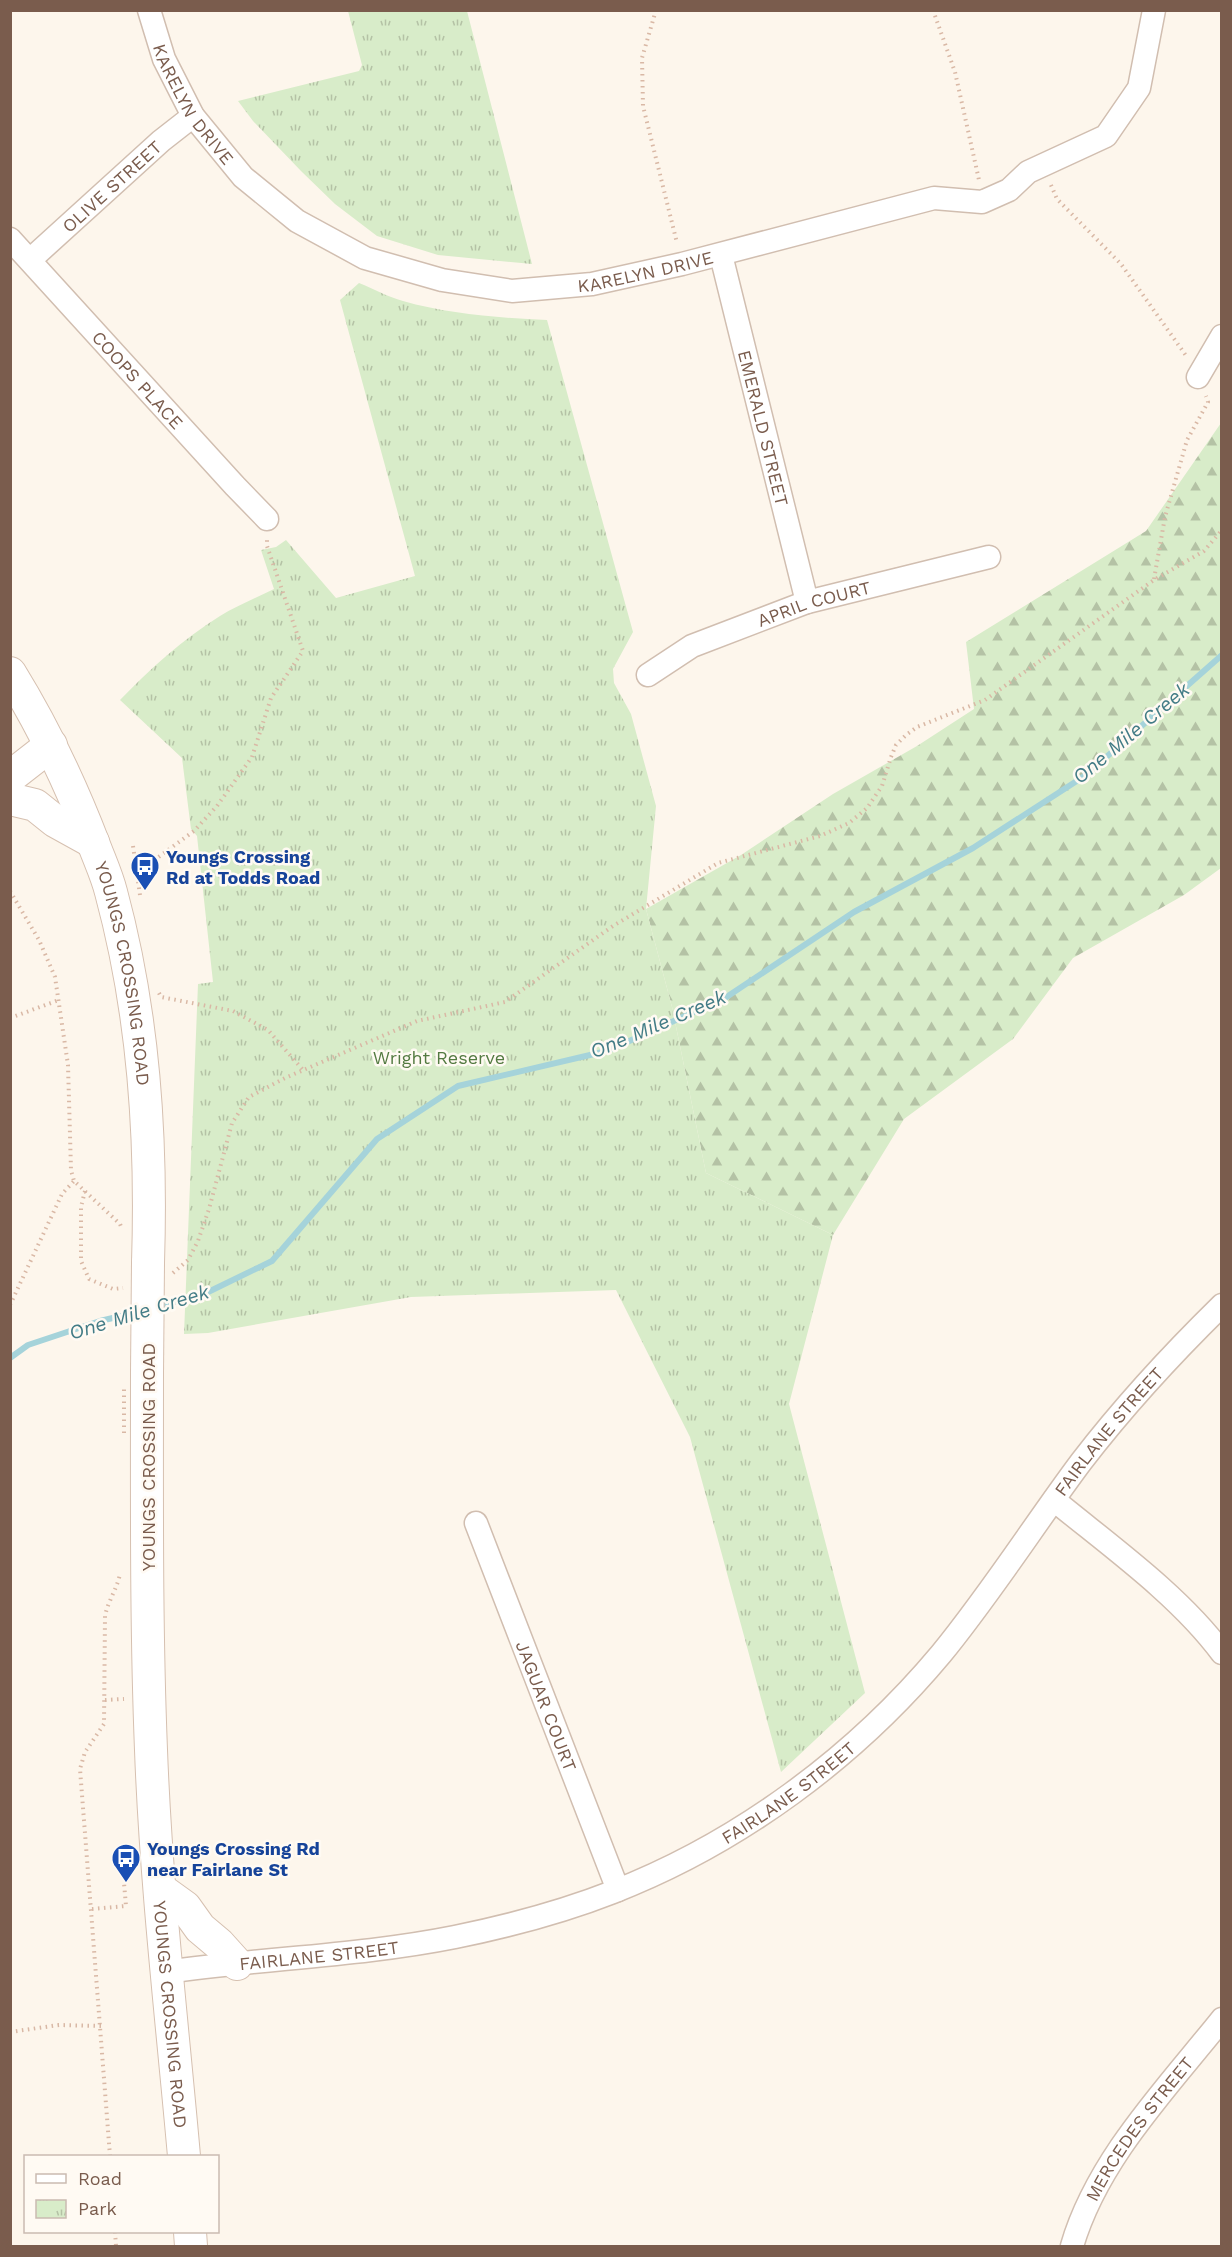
<svg xmlns="http://www.w3.org/2000/svg" width="1232" height="2257" viewBox="0 0 1232 2257" font-family="'Work Sans',sans-serif">
  <defs>
    <pattern id="forest-firs" width="22" height="20" patternUnits="userSpaceOnUse" patternTransform="scale(1.5)"><rect width="22" height="20" fill="#d8ecc9"/><path d="M5 1l3.5 6h-7zM16 11l3.5 6h-7z" fill="#b4c2a5"/></pattern>
    <pattern id="park-tufts" width="24" height="20" patternUnits="userSpaceOnUse" patternTransform="scale(1.5)"><rect width="24" height="20" fill="#d8ecc9"/><path d="M3 7l-1-3M5 7V3M7 7l1-3M15 17l-1-3M17 17v-4M19 17l1-3" fill="none" stroke="#b4c2a5"/></pattern>
  </defs>
  <rect width="100%" height="100%" fill="#fdf6ec"/>
  <polygon fill="url(#forest-firs)" points="1221,423 1221,868 1184,895 1073,958 1013,1039 904,1119 833,1235 706,1173 672,1007 646,909 741,855 833,794 917,746 974,709 966,642 1146,531"/>
  <g fill="url(#park-tufts)">
    <polygon points="348,11 467,11 532,264 438,255 377,236 335,204 301,171 253,121 238,101 359,71 362,65"/>
    <path d="M359,283C374,289 388,297 403,301C448,314 500,318 547,320L633,632L613,669L614,683L631,714L656,806L646,909L672,1007L706,1173L833,1235L789,1404L865,1693L781,1772L690,1437L616,1290L411,1297L208,1333L184,1334L198,984L213,982L197,836L191,829L182,758L120,700C150,669 183,639 220,616C236,606 256,598 274,589L261,550L276,547L286,540L336,598L415,576L340,300Z"/>
  </g>
  <g fill="none" stroke-linecap="round" stroke-linejoin="round">
    <g stroke="#a5d3da" stroke-width="6">
      <polyline points="156,1307 202,1295 272,1261 377,1139 458,1086 607,1051 725,998 854,912 973,848 1086,775 1222,655"/>
      <polyline points="10,1358 28,1345 100,1321 138,1312"/>
    </g>
    <g stroke="#d1beb0" stroke-width="25">
      <g id="street">
        <path id="s1" d="M149,10L164,59L193,116L243,177L297,221L365,258L442,280L512,291L592,284L682,264L934,198L982,202L1009,190L1028,172L1106,136L1139,88L1154,10"/>
        <path id="s2" d="M10,239L235,486L267,519"/>
        <path id="s3" d="M721,255L807,602"/>
        <path id="s4" d="M30,260L161,141L193,116"/>
        <polyline points="1198,377 1222,336"/>
        <path id="s5" d="M648,675L692,646L807,602L989,557"/>
        <path d="M1054,1500C1110,1546 1179,1595 1222,1653"/>
        <path id="s6" d="M476,1523L618,1890"/>
        <path id="s7" d="M167,1972C263,1958 360,1956 455,1937C509,1926 562,1912 613,1892C739,1843 855,1757 941,1654C991,1593 1034,1525 1081,1462C1124,1406 1172,1354 1222,1305"/>
        <path id="s8" d="M1072,2246C1097,2160 1166,2089 1222,2019"/>
      </g>
    </g>
    <g stroke="#d6c0b0" stroke-width="34">
      <g id="secondary">
        <path id="s9" d="M10,673C44,728 71,785 94,845C100,861 107,876 111,892C144,1014 152,1138 148,1263"/>
        <polyline points="10,777 51,745"/>
        <polyline points="14,800 35,805 55,821 93,842"/>
        <path id="s10" d="M147,1373C147,1499 146,1624 151,1750C156,1886 172,2021 184,2156"/>
        <polyline points="160,1889 185,1907 200,1928 219,1944 237,1964"/>
        <polyline points="190,2232 191,2246"/>
      </g>
    </g>
    <g stroke="#d9b8a5" stroke-width="4" stroke-dasharray="1.5 4.5" stroke-linecap="butt">
      <polyline points="656,10 642,58 643,106 677,243"/>
      <polyline points="933,10 955,72 979,180"/>
      <polyline points="1051,185 1057,199 1121,264 1187,357"/>
      <polyline points="1154,579 1165,517 1187,440 1208,402 1206,396"/>
      <polyline points="133,846 140,895"/>
      <polyline points="149,864 194,831 217,806 252,757 271,698 303,651 267,546 267,538"/>
      <polyline points="10,891 39,940 55,977 68,1065 71,1170 74,1181 120,1224 122,1229"/>
      <polyline points="159,993 161,997 233,1011 268,1030 303,1070"/>
      <polyline points="10,1018 59,1000"/>
      <polyline points="85,1191 81,1207 81,1261 89,1279 113,1289 123,1288"/>
      <polyline points="173,1273 188,1260 198,1241 209,1209 232,1123 249,1097 285,1078 417,1021 505,1002 613,926 718,863 820,836 849,823 867,808 882,786 891,757 896,745 906,735 917,727 985,700 1154,580 1204,551 1222,530"/>
      <polyline points="10,1305 62,1194 74,1181"/>
      <polyline points="105,1700 124,1699"/>
      <polyline points="92,1909 126,1906 124,1883"/>
      <polyline points="10,2032 59,2025 101,2026"/>
      <path d="M110,2156L80,1769L85,1752L104,1724L105,1616C108,1601 117,1589 120,1574"/>
      <polyline points="115,2232 116,2246"/>
    </g>
    <use href="#street" stroke="#fff" stroke-width="22"/>
    <use href="#secondary" stroke="#fff" stroke-width="32"/>
    <g stroke="#d6c0b0" stroke-width="34" stroke-linecap="butt">
      <polyline id="secondary-bridge" points="147,1373 148,1263"/>
    </g>
    <polyline stroke="#d9b8a5" stroke-width="4" stroke-dasharray="1.5 4.5" stroke-linecap="butt" points="124,1433 124,1386"/>
    <use href="#secondary-bridge" stroke="#fff" stroke-width="32"/>
  </g>
  <defs>
    <g id="bus-pin" transform="scale(1.5)"><path d="M0 17L-7.5 6A9.5 9.5 0 1 1 7.5 6Z" fill="#1a4fb4" stroke="#fffaf3"/><path d="M-5-6H5V4H4V6H2V4H-2V6H-4V4H-5ZM-3.5-4V0h7V-4ZM-3.5 1.2v1.5H-2V1.2ZM2 1.2v1.5H3.5V1.2Z" fill="#fff"/></g>
  </defs>
  <g fill-rule="evenodd">
    <use href="#bus-pin" x="145" y="866"/>
    <use href="#bus-pin" x="126" y="1858"/>
  </g>
  <g text-anchor="middle" dominant-baseline="central" stroke-width="5" stroke-linejoin="round" paint-order="stroke">
    <g font-size="18" fill="#7a5c4d" stroke="#fffaf3">
      <text stroke="none"><textPath href="#s1" startOffset="105">KARELYN DRIVE</textPath></text>
      <text stroke="none"><textPath href="#s4" startOffset="110">OLIVE STREET</textPath></text>
      <text stroke="none"><textPath href="#s1" startOffset="627">KARELYN DRIVE</textPath></text>
      <text stroke="none"><textPath href="#s2" startOffset="190">COOPS PLACE</textPath></text>
      <text stroke="none"><textPath href="#s3" startOffset="178">EMERALD STREET</textPath></text>
      <text stroke="none"><textPath href="#s5" startOffset="182">APRIL COURT</textPath></text>
      <text stroke="none"><textPath href="#s9" startOffset="324">YOUNGS CROSSING ROAD</textPath></text>
      <text stroke="none"><textPath href="#s7" startOffset="1143">FAIRLANE STREET</textPath></text>
      <text transform="translate(148 1457) rotate(-90)">YOUNGS CROSSING ROAD</text>
      <text stroke="none"><textPath href="#s6" startOffset="196">JAGUAR COURT</textPath></text>
      <text stroke="none"><textPath href="#s7" startOffset="657">FAIRLANE STREET</textPath></text>
      <text stroke="none"><textPath href="#s7" startOffset="153">FAIRLANE STREET</textPath></text>
      <text stroke="none"><textPath href="#s10" startOffset="642">YOUNGS CROSSING ROAD</textPath></text>
      <text stroke="none"><textPath href="#s8" startOffset="136">MERCEDES STREET</textPath></text>
    </g>
    <g font-size="18" font-weight="bold" fill="#164399" stroke="#fffaf3" text-anchor="start">
      <text x="166" y="856">Youngs Crossing<tspan x="166" dy="21">Rd at Todds Road</tspan></text>
      <text x="147" y="1848">Youngs Crossing Rd<tspan x="147" dy="21">near Fairlane St</tspan></text>
    </g>
    <g font-size="18" fill="#537a41" stroke="#fffaf3">
      <text x="439" y="1057">Wright Reserve</text>
    </g>
    <g font-size="20" font-style="italic" fill="#437c86" stroke="#fffaf3">
      <text transform="translate(1131 733) rotate(-40)">One Mile Creek</text>
      <text transform="translate(658 1024) rotate(-23)">One Mile Creek</text>
      <text transform="translate(139 1312) rotate(-17)">One Mile Creek</text>
    </g>
  </g>
  <rect width="1232" height="2257" fill="none" stroke="#7a5c4d" stroke-width="24"/>
  <rect x="24" y="2155" width="195" height="78" fill="#fffaf3" stroke="#cabbb1" stroke-width="1.5"/>
  <rect x="36" y="2174" width="30" height="9" fill="#ffffff" stroke="#cabbb1" stroke-width="1.5"/>
  <text x="78" y="2185" font-size="18" fill="#7a5c4d">Road</text>
  <rect x="36" y="2200" width="30" height="18" fill="url(#park-tufts)" stroke="#cabbb1" stroke-width="1.5"/>
  <text x="78" y="2215" font-size="18" fill="#7a5c4d">Park</text>
</svg>
